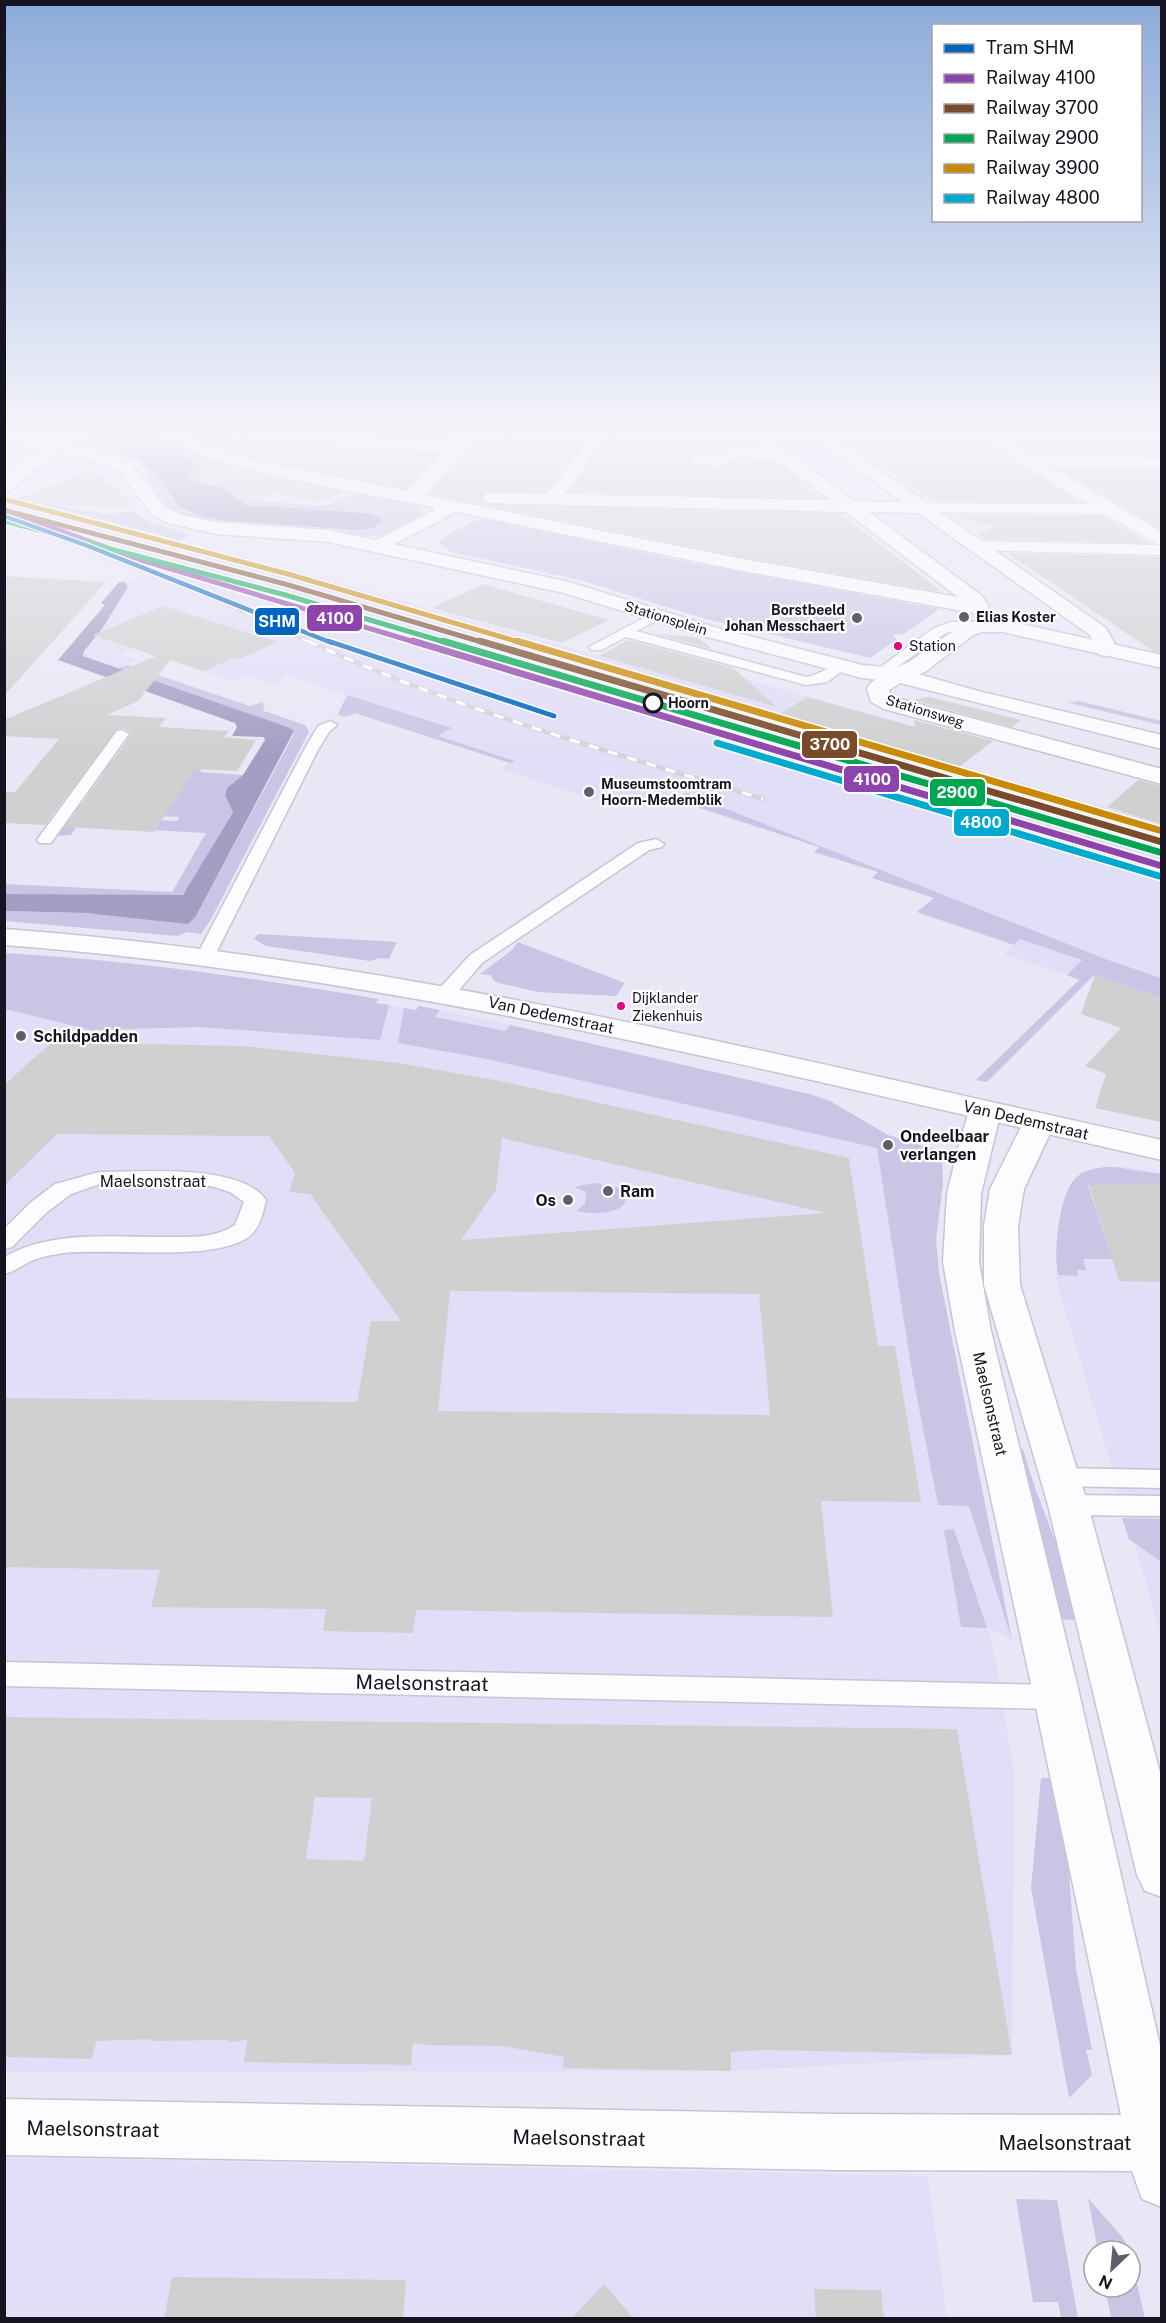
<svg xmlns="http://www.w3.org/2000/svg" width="1166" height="2323" viewBox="0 0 1166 2323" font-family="'Public Sans',sans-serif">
  <rect width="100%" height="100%" fill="#e8e7f6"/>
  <g fill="#e1def7">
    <polygon points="19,498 247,557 599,656 614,648 730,674 985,747 961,766 1161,824 1161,987 1102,967 1088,982 1004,954 1013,944 917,912 934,898 872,878 878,872 814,852 819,847 688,804 690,802 678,798 685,793 678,789 648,808 638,805 640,803 606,804 501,769 509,763 355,713 345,717 340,716 338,714 347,695 286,674 278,687 245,676 233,681 132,648 119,654 139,660 117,668 83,656 84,651 102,630 124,583 141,575 5,521 5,499 11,501"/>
    <polygon points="4,954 156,966 326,990 378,999 376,1003 416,1010 419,1006 510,1025 809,1094 830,1101 888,1135 914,1145 936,1239 939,1273 1012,1640 988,1628 998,1673 1014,1774 1012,2055 731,2071 5,2072"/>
    <polygon points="1122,1166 1161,1173 1161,1634 1056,1279 1065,1197 1080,1174 1104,1167"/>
    <polygon points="4,2157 928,2176 947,2318 5,2318"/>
  </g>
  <g fill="#c9c6e5">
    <polygon points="120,432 150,432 180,446 167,449"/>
    <path d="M185,448L238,466L230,467L222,476L242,494L262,501L326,506L357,492L410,504L420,509L422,514C414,523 394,533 382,535C364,539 340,532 322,530C278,526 217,532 177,513C162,506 152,484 143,471H153C161,482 170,499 181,508C206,526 322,527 358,530L373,528L382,519L367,513L246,505L198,463L175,452Z"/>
    <polygon points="19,498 103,514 133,511 147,521 190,535 179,540"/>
    <path d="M485,519L692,563L939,609L904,634L894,635L893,637L897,639L870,658L706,619L580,580L451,552L440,544V541C452,532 471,521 485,519Z"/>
    <polygon points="128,665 250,706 263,702 264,711 305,725 309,732 210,921 201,934 188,932 177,936 5,921 4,911 196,916 294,734 288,727 117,668"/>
    <polygon points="347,695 452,728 438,736 515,761 510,763 355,713 345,717 338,714"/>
    <polygon points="1079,701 1161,721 1161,725 1069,703"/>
    <polygon points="110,761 204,766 200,772 243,775 227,788 225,795 233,811 186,892 179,896 5,894 4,884 172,892 206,833 77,826 71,835 57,836 68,820 76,817 177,821 179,817 73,812 79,805 87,803 107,770 104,769"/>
    <polygon points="686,793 1108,960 1161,978 1161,998 1094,975 987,1082 976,1080 1079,980 1067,975 1082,960 1020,939 1014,945 917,912 934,898 872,878 878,872 814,852 819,847 688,804 690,802 678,798"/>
    <polygon points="258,934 397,942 389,959 380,958 370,961 266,946 254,939"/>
    <polygon points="518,942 625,983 616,996 538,992 499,983 493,980 491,975 480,974 512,950"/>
    <path d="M4,953C130,960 254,978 378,999L376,1003L389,1005L380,1040L199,1027L91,1030L5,1009Z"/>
    <polygon points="419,1006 440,1010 435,1017 505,1031 510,1025 809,1094 830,1101 888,1135 942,1152 943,1184 936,1239 939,1273 1012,1640 969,1506 938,1505 912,1372 877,1148 487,1059 398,1043 404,1008 416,1010"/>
    <path d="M1114,1167L1161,1174V1190L1159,1183L1158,1186L1088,1185L1112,1259H1083L1086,1270H1077L1078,1276L1058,1275C1053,1255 1059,1189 1078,1176C1088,1168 1102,1167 1114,1167Z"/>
    <path d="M595,1183L623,1189C637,1216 591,1215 576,1211L585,1204L586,1192L574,1187Z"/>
    <path d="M1023,1449C1039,1508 1067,1562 1083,1621L1050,1618L1012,1450Z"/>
    <polygon points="1122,1518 1161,1519 1161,1562 1129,1539"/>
    <polygon points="954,1529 987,1628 961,1627 944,1530"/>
    <polygon points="1041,1778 1055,1778 1064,1804 1076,1969 1092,2050 1086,2050 1092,2075 1069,2098 1031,1888"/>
    <polygon points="1088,2198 1123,2238 1129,2251 1098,2251"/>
    <polygon points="1016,2199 1057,2200 1078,2318 1061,2318 1058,2302 1033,2302"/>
    <polygon points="1130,2253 1145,2318 1111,2318 1105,2287 1130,2287"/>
  </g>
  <g fill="#a39ec4">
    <polygon points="103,432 120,432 171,449 193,442 194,432 251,432 199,443 176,452 209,471 235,497 246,505 367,513 381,518 382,521 373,528 358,530 228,521 200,516 179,507 153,471 140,465 143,463 141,461 96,446 77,443"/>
    <polygon points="283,432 375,432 424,435 435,432 452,432 441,443"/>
    <polygon points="119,582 125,582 128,587 102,629 84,651 83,656 288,727 294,731 196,916 188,924 86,913 5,911 4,894 183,895 233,812 225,795 227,788 243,775 265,740 264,737 232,736 237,727 235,723 58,660 105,605 101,603"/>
  </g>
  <g fill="#d0d0d1" fill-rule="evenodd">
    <polygon points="482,432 591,432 547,492 485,492 480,498 485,504 841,514 942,592 743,557 429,494"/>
    <polygon points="612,432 707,432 745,437 756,446 733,445 717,454 698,452 688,460 698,466 722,468 738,459 775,461 811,488 805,487 819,497 569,492"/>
    <polygon points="829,432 969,432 1080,502 935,501"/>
    <polygon points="1005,432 1161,442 1161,457 1032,454 1002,434"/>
    <polygon points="241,436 250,436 259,441 439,455 407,489 253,458 225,449"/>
    <polygon points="211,460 287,480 344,492 319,502 272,493 264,497 187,480"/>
    <polygon points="1057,468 1161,471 1161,529"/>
    <polygon points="93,469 136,507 7,503"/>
    <polygon points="956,515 1104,516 1148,543 986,539 979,534 996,526 962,519"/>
    <polygon points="1007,553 1161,557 1161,653 1153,651"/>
    <polygon points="4,576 106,582 4,696"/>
    <polygon points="483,584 609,620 561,643 432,608"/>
    <polygon points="163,606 277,642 239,659 234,658 203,671 170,660 138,701 107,715 166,718 159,727 229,731 224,737 256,740 237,771 195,769 154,832 65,827 131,735 130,732 123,728 117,729 45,825 4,823 4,792 15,792 59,739 4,736 4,720 156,656 93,635"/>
    <polygon points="657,634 693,637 701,640 712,649"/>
    <polygon points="628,640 733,668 777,707 600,656"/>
    <polygon points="807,697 915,727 914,720 993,741 956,769 777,716"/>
    <polygon points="929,697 966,706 1021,720 1012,727 913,700"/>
    <polygon points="1138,780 1161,786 1161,824 1107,807"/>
    <polygon points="1095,975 1161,998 1161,1122 1095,1108 1106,1074 1085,1066 1121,1028 1081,1014"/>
    <path d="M52,1042L242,1046L398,1063L500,1081L849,1158L878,1346H895L921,1502L821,1501L833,1617L416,1610L413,1633L323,1631L326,1609L151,1607L160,1570L4,1567V1398L357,1402L371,1321H401L310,1194L289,1192L295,1173L269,1136L57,1134L4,1186V1085ZM502,1138L826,1213L461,1240L496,1190ZM450,1291L759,1294L770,1415L438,1411Z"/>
    <polygon points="1161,1183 1161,1282 1119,1281 1089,1185"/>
    <path d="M4,1717L957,1729L1012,2055L761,2050L731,2052V2071L563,2068L564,2057L502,2046L427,2045L413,2043L411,2065L244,2062L247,2040L229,2042V2040L150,2041V2039L96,2041L92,2059L4,2057ZM315,1797L372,1798L364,1861L306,1859Z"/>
    <polygon points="172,2277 406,2280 403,2319 164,2319"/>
    <polygon points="604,2284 634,2319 571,2319"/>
    <polygon points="814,2289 881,2290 884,2319 816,2319"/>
  </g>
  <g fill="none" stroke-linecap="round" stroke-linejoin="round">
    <g stroke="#c6c5d2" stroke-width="3">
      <g id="service">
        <path d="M655,612L660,613L662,616L660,619L636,631L806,677C822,675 834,661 847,663L849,666L827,682L806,685L626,637L601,650H591L589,647Z"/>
        <path d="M951,622H979L986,626C976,634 957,628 944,634L883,677L878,678L871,674L934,628Z"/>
        <polygon points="330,721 337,725 329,732 318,750 215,955 212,959 200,959 197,955 304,750 318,726"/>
        <polygon points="122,730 129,734 51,843 39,843 37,840 39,837 117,731"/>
        <polygon points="656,839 664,844 662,847 649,850 482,963 453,997 439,997 437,993 439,989 470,955 638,843"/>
        <path d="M99,1172C140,1172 241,1163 266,1200C263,1212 261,1225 252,1234C224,1263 108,1248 65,1253C53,1254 40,1257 29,1262C21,1266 14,1272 4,1274V1257C52,1230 111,1237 163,1237C188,1237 214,1239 235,1225L244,1202L230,1192L211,1186L100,1184L71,1194L46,1213L12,1247L4,1249V1229L30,1203L55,1184Z"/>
        <polygon points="1060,1468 1162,1470 1162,1488 1060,1486 1051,1484 1047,1477 1051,1470"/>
        <polygon points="1068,1495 1162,1496 1162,1516 1068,1515 1059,1512 1055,1505 1059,1498"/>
        <polygon points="4,1662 1056,1685 1066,1689 1070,1697 1066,1705 1056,1709 4,1686"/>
      </g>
    </g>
    <g stroke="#c6c5d2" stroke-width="2">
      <polygon id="pedestrian" points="976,432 995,432 1031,456 1162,459 1162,469 1048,466 1162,532 1162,555 971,550 968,546 971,542 977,541 1159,545 1105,514 917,512 914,508 917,504 923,503 1088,504 1021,464"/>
    </g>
    <g stroke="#c6c5d2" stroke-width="3">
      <g id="minor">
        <polygon points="61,432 79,432 10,491 4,492 4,478"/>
        <path d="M162,432H182L199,442L252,460L408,491L444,453L259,439L251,434L252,432H298L452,444L463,432H480L425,495L743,559L958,597L846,512L491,503L485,502L482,498L485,494L491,493L548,494L594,432H610L565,494L831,500L776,459L737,457L722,466L698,464L690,459L698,454L718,456L733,447L762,448L743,432H761L854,501L902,502L806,432H825L1106,628L1118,650L1115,655L1107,656L1099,655L1090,635L918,513L869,512L982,596L989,606L986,612L979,614L743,571L456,512L379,552L372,550L370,546L372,542L435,510L431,507C381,496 188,466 162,432Z"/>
        <path d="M897,668L978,691L1162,735V749L900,683L889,690L890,694L900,699L1162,769V784L884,709L871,702L867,688C873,679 886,671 897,668Z"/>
        <polygon points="985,1101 996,1104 1001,1111 981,1194 979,1262 991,1331 1077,1684 1162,2054 1162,2207 1142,2199 1132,2171 836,2170 4,2155 4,2099 836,2114 1121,2115 1031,1684 955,1331 943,1262 947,1194 958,1148 969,1111 974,1104"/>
        <polygon points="1039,1113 1050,1116 1055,1123 1024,1189 1018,1226 1020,1285 1088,1505 1162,1780 1162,1897 1145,1891 1137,1875 1048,1505 984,1285 984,1226 990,1189 1023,1123 1028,1116"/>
      </g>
    </g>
    <g stroke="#c6c5d2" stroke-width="3">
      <g id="tertiary">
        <polygon points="4,432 20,432 122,458 132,465 165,507 181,515 216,522 328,530 569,582 718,628 862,665 895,668 909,662 959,627 979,620 1003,620 1162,655 1162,668 1003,632 982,632 973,635 925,672 905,680 897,682 862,678 704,636 564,593 328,542 216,534 169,523 153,515 120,473 110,466 4,438"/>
        <polygon points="1091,432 1162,432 1162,440 1099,437"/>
        <path d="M4,929C397,958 779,1056 1162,1140V1160C779,1074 397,975 4,945Z"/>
      </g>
    </g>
    <use href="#service" fill="#fcfbfe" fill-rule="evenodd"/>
    <use href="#pedestrian" fill="#fcfbfe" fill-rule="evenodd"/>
    <use href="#minor" fill="#fcfbfe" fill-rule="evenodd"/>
    <use href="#tertiary" fill="#fcfbfe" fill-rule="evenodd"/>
    <g stroke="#d4d3d7" stroke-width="4">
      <polyline id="rail-far1" points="186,585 311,643"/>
    </g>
    <g stroke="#d4d3d7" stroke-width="4.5">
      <path id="rail" d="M308,641C453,709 610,751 763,799"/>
    </g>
    <use href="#rail-far1" stroke="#fff" stroke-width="2" stroke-dasharray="8" stroke-linecap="butt"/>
    <use href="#rail" stroke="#fff" stroke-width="3" stroke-dasharray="10" stroke-linecap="butt"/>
    <g stroke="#fff" stroke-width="8">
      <polyline id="rail-1-far1" points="4,510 141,560 418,643"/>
    </g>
    <g stroke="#fff" stroke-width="10">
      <polyline id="rail-1" points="413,641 1162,866"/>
    </g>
    <g stroke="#fff" stroke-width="8">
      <polyline id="rail-2-far1" points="4,510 285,584 485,643"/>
    </g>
    <g stroke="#fff" stroke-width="10">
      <polyline id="rail-2" points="480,641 1162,842"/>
    </g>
    <g stroke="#fff" stroke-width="8">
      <polyline id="rail-3-far1" points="4,521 282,594 448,643"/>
    </g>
    <g stroke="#fff" stroke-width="10">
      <polyline id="rail-3" points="443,641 1159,852"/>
    </g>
    <g stroke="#fff" stroke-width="8">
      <polyline id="rail-4-far1" points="7,500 288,574 522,643"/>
    </g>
    <g stroke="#fff" stroke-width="10">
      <polyline id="rail-4" points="517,641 1162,831"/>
    </g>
    <g stroke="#fff" stroke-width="10">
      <polyline id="rail-5" points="717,743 1159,876"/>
    </g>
    <use href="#rail-1-far1" stroke="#8e44ad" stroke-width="5"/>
    <use href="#rail-1" stroke="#8e44ad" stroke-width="7"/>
    <use href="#rail-2-far1" stroke="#7a4b2a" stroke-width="5"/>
    <use href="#rail-2" stroke="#7a4b2a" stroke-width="7"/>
    <use href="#rail-3-far1" stroke="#00a651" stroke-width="5"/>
    <use href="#rail-3" stroke="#00a651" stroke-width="7"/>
    <use href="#rail-4-far1" stroke="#ca8906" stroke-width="5"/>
    <use href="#rail-4" stroke="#ca8906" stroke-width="7"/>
    <use href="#rail-5" stroke="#00a9ce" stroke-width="7"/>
    <g stroke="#fff" stroke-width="7">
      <polyline id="tram-1-far1" points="4,516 88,546 332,643"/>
    </g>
    <g stroke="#fff" stroke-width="8">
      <polyline id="tram-1" points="328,641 554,716"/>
    </g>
    <use href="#tram-1-far1" stroke="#0065bd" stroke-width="4.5"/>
    <use href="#tram-1" stroke="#0065bd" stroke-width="5"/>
  </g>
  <linearGradient id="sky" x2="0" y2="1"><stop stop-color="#8cabda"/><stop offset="0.57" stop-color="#f5f4fb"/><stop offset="1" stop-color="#f5f4fb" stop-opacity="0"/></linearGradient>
  <rect width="1166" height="757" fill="url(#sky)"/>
  <g fill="#605e6b" stroke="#fff" stroke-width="2">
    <circle cx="964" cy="617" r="6"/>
    <circle cx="857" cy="618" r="6"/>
    <circle cx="589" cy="792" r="6"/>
    <circle cx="21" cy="1036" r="6"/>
    <circle cx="888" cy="1145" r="6"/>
    <circle cx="608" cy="1191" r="6"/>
    <circle cx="568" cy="1200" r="6"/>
  </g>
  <g fill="#e5007d" stroke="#fff" stroke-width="2">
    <circle cx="898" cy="646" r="5"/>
    <circle cx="621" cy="1006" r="5"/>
  </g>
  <circle fill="#fff" stroke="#161420" stroke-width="3" cx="653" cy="703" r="9"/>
  <g text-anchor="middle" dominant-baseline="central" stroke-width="4.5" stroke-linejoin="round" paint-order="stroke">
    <g font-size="14" font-weight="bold" fill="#161420" stroke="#fff" text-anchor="start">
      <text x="845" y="610" text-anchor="end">Borstbeeld<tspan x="845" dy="16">Johan Messchaert</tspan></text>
      <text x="976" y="617">Elias Koster</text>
      <text x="601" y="784">Museumstoomtram<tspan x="601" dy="16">Hoorn-Medemblik</tspan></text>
    </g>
    <g font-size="14" fill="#161420" stroke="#fff">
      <text transform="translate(666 618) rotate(17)">Stationsplein</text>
      <text transform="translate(925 711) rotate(17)">Stationsweg</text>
    </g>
    <g font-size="14" fill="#161420" stroke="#fff" text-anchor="start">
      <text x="909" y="646">Station</text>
      <text x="632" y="998">Dijklander<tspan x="632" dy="18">Ziekenhuis</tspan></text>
    </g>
    <g font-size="14" font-weight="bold" fill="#161420" stroke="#fff" text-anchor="start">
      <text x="668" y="703">Hoorn</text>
    </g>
    <g font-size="16" fill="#161420" stroke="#fff">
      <text transform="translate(551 1015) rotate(12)">Van Dedemstraat</text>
      <text transform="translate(1026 1120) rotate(13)">Van Dedemstraat</text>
      <text x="153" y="1181">Maelsonstraat</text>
      <text transform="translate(990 1404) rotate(77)">Maelsonstraat</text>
    </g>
    <g font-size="16" font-weight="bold" fill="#161420" stroke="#fff" text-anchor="start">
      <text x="33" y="1036">Schildpadden</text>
      <text x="900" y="1136">Ondeelbaar<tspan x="900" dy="18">verlangen</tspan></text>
      <text x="620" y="1191">Ram</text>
      <text x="556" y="1200" text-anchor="end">Os</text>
    </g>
    <g font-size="20" fill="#161420" stroke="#fff">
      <text transform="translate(422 1683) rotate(1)">Maelsonstraat</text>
      <text transform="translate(93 2129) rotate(1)">Maelsonstraat</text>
      <text transform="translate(579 2138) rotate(1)">Maelsonstraat</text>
      <text x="1065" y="2143">Maelsonstraat</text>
    </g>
  </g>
  <g stroke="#fff" stroke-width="2">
    <rect x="306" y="604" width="57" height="28" rx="6" fill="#8e44ad"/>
    <rect x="254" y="607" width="46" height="29" rx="6" fill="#0065bd"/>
    <rect x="801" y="730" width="57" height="29" rx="6" fill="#7a4b2a"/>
    <rect x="843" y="765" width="57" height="28" rx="6" fill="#8e44ad"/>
    <rect x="929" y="778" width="57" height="29" rx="6" fill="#00a651"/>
    <rect x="953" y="808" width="57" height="29" rx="6" fill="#00a9ce"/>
  </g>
  <g font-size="16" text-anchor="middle" font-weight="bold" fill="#fff">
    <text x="335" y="624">4100</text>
    <text x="277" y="627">SHM</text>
    <text x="830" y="750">3700</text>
    <text x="872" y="785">4100</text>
    <text x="957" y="798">2900</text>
    <text x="981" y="828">4800</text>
  </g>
  <rect width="1166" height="2323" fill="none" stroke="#161420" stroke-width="12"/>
  <rect x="932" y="24" width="210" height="198" fill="#ffffff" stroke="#a2a1a6" stroke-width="1.5"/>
  <rect x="944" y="44" width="30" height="9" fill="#0065bd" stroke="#a2a1a6" stroke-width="1.5"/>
  <text x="986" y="54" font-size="18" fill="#161420">Tram SHM</text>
  <rect x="944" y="74" width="30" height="9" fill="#8e44ad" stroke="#a2a1a6" stroke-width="1.5"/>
  <text x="986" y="84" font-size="18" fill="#161420">Railway 4100</text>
  <rect x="944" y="104" width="30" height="9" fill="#7a4b2a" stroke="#a2a1a6" stroke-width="1.5"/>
  <text x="986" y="114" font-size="18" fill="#161420">Railway 3700</text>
  <rect x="944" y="134" width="30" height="9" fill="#00a651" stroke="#a2a1a6" stroke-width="1.5"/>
  <text x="986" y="144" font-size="18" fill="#161420">Railway 2900</text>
  <rect x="944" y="164" width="30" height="9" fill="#ca8906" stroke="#a2a1a6" stroke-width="1.5"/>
  <text x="986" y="174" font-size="18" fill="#161420">Railway 3900</text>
  <rect x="944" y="194" width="30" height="9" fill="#00a9ce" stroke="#a2a1a6" stroke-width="1.5"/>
  <text x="986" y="204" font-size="18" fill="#161420">Railway 4800</text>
  <g transform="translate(1112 2269) rotate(206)"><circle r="28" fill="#ffffff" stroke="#a2a1a6" stroke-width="1.5"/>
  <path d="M0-4.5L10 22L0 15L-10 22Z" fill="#605e6b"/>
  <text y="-9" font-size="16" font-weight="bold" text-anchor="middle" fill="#161420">N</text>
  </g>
</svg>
